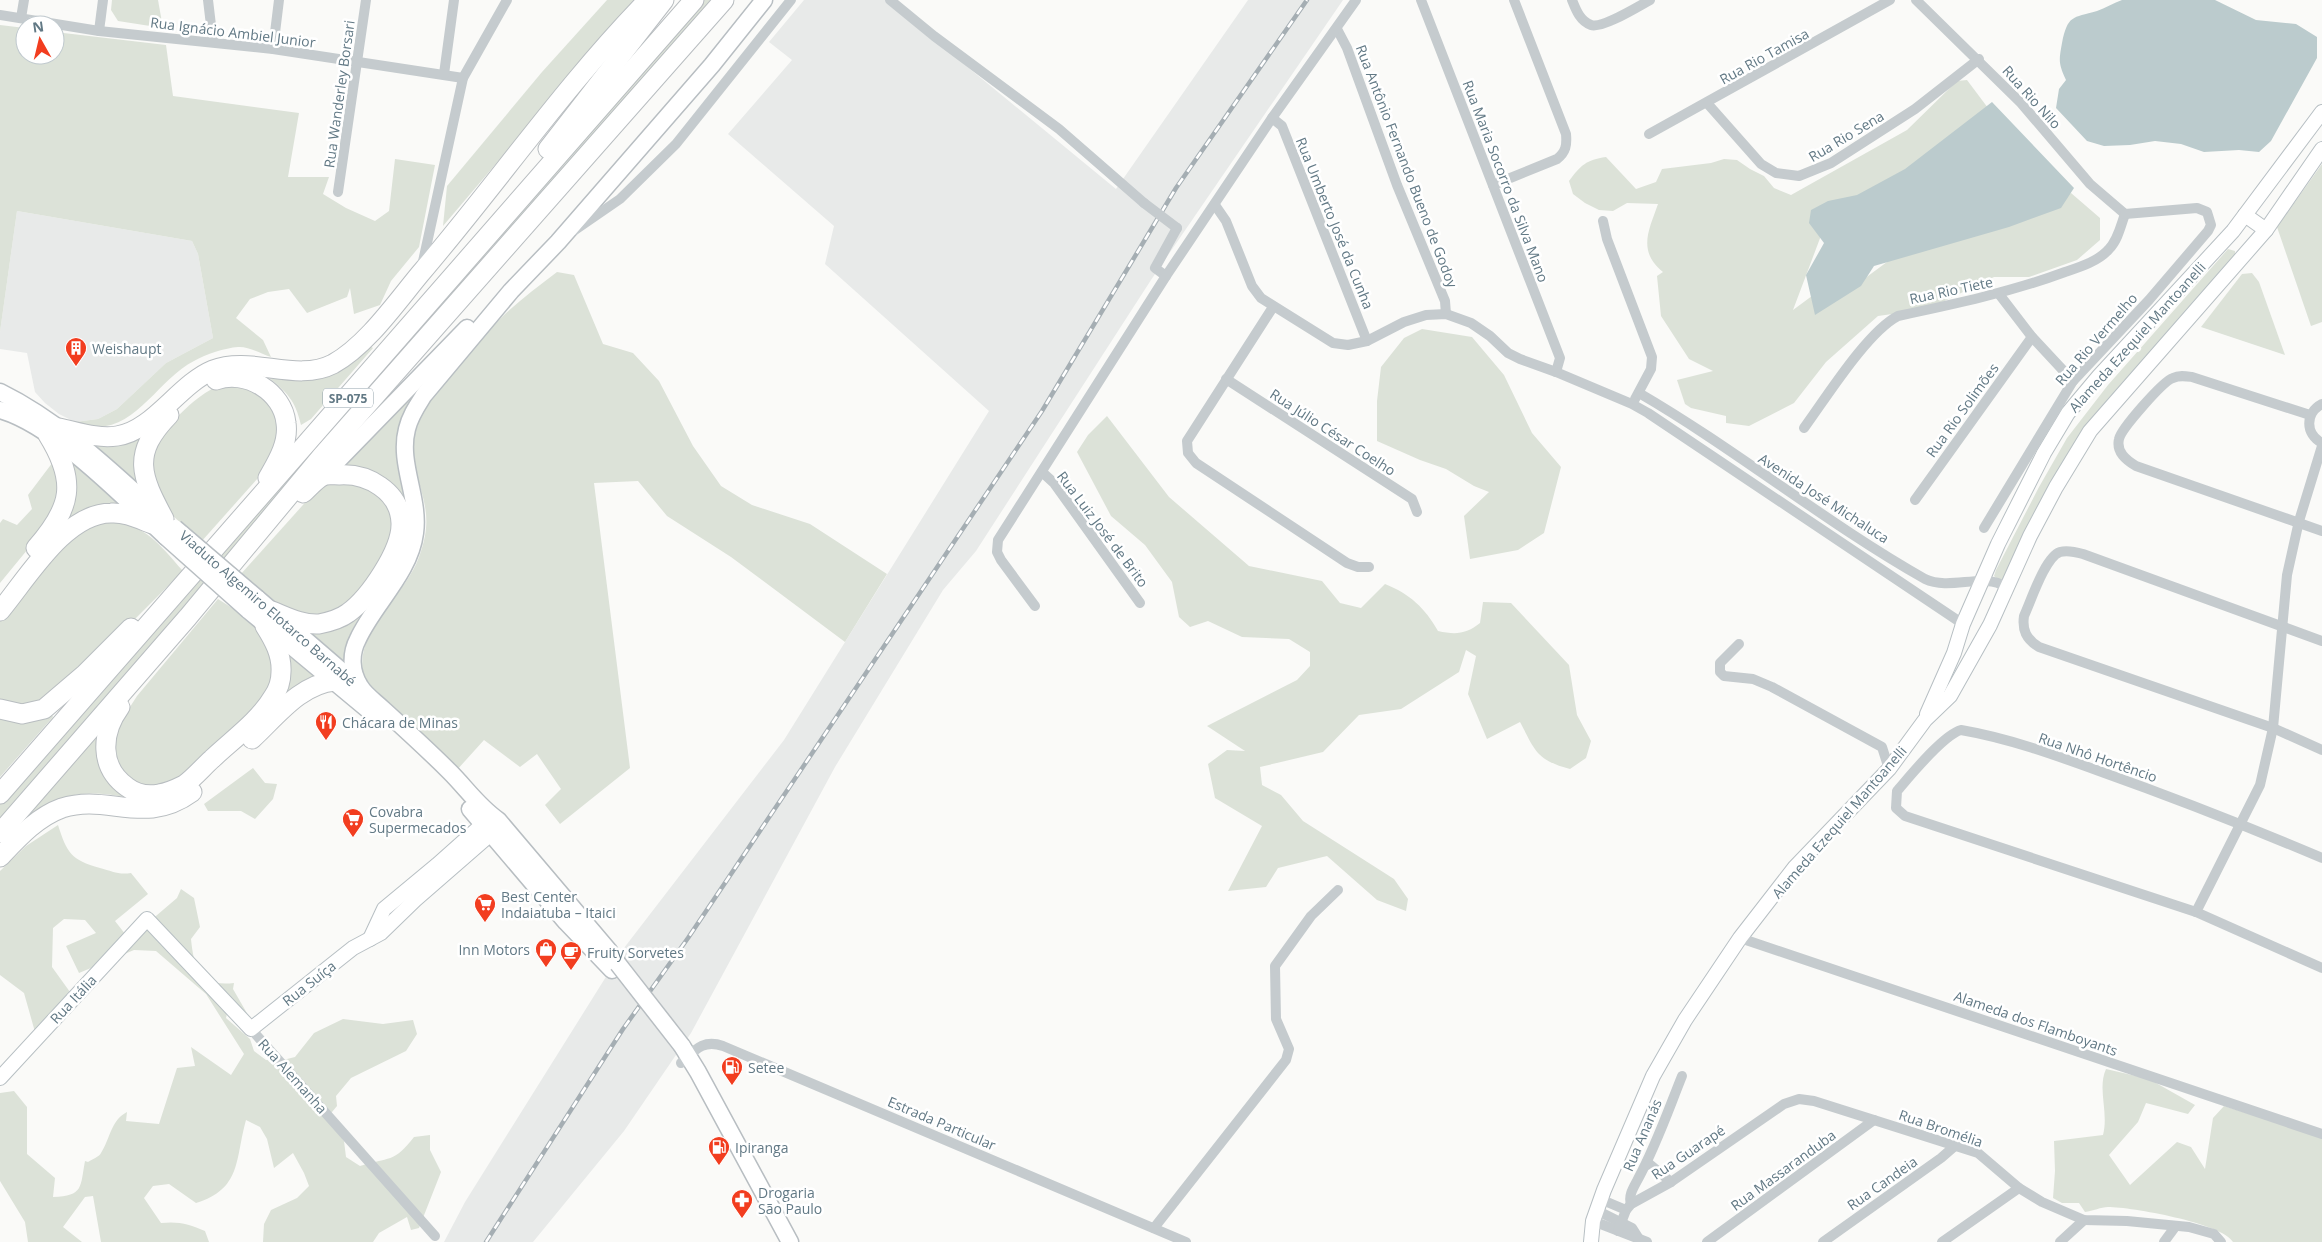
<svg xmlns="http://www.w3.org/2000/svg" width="2322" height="1242" viewBox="0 0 2322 1242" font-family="'Open Sans',sans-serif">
  <rect width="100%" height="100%" fill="#fafaf8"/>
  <g fill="#e8eae9">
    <polygon points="804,0 886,0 1116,189 1248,0 1343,0 1151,280 976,551 943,590 835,767 691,1033 624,1131 533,1242 444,1242 465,1202 624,948 784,740 989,411 825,264 834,226 728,134 792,60 769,42"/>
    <polygon points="17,211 192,241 198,254 213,338 166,363 117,409 98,419 75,422 59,414 45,403 35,392 27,353 0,349 0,332"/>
  </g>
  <g fill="#dce2d8">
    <polygon points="112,0 158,0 163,28 118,21 111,10"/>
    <polygon points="607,0 635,0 443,226 447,186 542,72"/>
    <polygon points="701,0 718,0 0,819 0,804"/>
    <path d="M0,25L25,28V55H55V32L166,45L173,96L299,113L288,177H329L323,194L346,208L375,221L389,211L395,159L435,165L419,247L391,281L380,305L354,314L350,288L347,297L307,313L289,289L268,292L250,299L236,318L263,340L271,357C262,354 248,346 238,347C225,348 206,354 194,361C154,381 130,445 75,422L98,419L117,409L166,363L213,338L198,254L192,241L17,211L0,332Z"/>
    <path d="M1967,80L1988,108L1968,150L1825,225L1793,310L1816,293H1845L1891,259L2012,225L2071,193L2100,218V240L2077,260L2029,277H1994L1928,309L1878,316L1826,362L1794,403L1749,426L1726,423V416L1691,408L1685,404L1677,380L1713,371L1689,359L1661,316L1657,276L1663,272C1637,251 1649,230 1658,204L1627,203L1613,211L1599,210L1585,203L1573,194L1569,181C1581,165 1586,160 1606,157L1636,189L1656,182L1662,169L1711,163L1724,159L1737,160L1750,169L1764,176L1774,188L1791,195L1907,130L1957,81Z"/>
    <polygon points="2322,164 2322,322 2311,326 2277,227"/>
    <polygon points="2228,249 2235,251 2235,256 2096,415 2003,585 1994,576 1996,570 2039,487 2067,438 2108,385"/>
    <path d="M557,272L574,275L603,344L633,353L659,381L693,446L721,486L752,505L810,524L887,574L845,642L731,557L667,516L638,481L594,483L630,768L560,824L545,805L561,789L537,754L520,767L484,740L456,771C437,753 370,698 364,677C352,631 405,597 419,557C436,512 419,496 413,454C412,441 416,421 423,409C431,394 446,379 458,365C474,349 488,330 504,315C521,299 539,286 557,272Z"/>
    <polygon points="2252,273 2259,282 2285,355 2201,327 2242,274"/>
    <polygon points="1422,329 1472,337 1504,375 1532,433 1561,467 1544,533 1518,550 1470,559 1464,516 1489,492 1474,486 1446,469 1420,460 1377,441 1377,401 1381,367 1404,338"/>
    <path d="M368,345L373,348L311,419L301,425C295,399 287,393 267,376L287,375Z"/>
    <path d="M231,380L259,389L283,426L266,469L201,542L171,514L153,485L150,452C173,420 192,395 231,380Z"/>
    <polygon points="413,391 402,416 398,437 411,517 402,506 338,471"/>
    <path d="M1107,416L1169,497L1249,566L1322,581L1340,603L1361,608L1385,584C1410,594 1425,608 1438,631C1456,635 1466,634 1480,623L1483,602L1511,603L1569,665L1577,715L1591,741L1586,758L1570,769C1536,760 1535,750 1520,722L1487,739L1468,694L1476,656L1466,650L1459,672L1401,709L1359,715L1323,752L1260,767L1262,785L1281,795L1303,821L1394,879L1408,899L1406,911L1377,900L1327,856L1278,868L1266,887L1228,891L1262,826L1215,798L1208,764L1227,750L1245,751L1207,726L1297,680L1310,666V652L1289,639L1242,637L1208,621L1190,627L1179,617L1172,582L1145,545L1111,516L1077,452L1088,435Z"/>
    <polygon points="148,425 142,492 91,447 113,444"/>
    <polygon points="56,458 60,499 46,527 0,583 0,523 3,519 17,525 32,509 28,495"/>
    <polygon points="75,463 126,507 73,522 65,521 71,466"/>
    <polygon points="352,480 391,503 394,543 351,603 312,620 273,606 240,575 320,486"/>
    <path d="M111,520C149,528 158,543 183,571L96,658L39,706L0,705V619L77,531Z"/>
    <polygon points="218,599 251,620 264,635 275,666 265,701 184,779 150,788 137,782 124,773 117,762 113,749 114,732 137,696"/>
    <path d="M361,614C350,633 343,648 346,670L295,628Z"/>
    <polygon points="286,649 322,678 277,705"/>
    <polygon points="51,713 53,717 0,777 0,716"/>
    <path d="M101,725L125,797C71,787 50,799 9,832Z"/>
    <polygon points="253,768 265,783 277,784 273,799 255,819 241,811 208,811 204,804"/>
    <path d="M58,825C67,853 71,860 100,868C112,871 118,875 131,873L148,894L115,921L129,939L177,898L181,889L194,898L200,927L191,939C194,969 200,987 234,983L233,989L248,1015L228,1010L226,1018L250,1039L254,1051L266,1060L279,1061L295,1057L314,1033L343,1019L383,1024L413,1020L417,1034L406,1051L351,1078L336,1096L337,1106L327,1118L344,1141L346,1157L360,1166C389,1157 394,1163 414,1137L430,1135V1150L441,1172L419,1228L411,1230L407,1217L379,1233L373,1242H263L264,1224L271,1210L297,1198L309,1186L304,1173L293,1153L274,1168L267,1139L260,1127L246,1120C235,1159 242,1189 196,1203L169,1184L153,1186L144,1198L161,1223C178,1221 190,1224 205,1231L209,1242H101L93,1196L85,1197L63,1227L82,1242H28L25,1222L0,1181V1093L14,1091L27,1107V1154L55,1178L53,1197C84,1196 80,1187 85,1161L88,1162C92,1159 99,1157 101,1153C110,1139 111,1120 127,1112L126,1121L159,1124L177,1068L195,1066L191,1047L231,1075L244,1054L206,994L156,951L134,950L79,973L66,946L96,933L85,920L64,919L53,928L52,967L70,992L35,1032L24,993L0,975V871L26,846Z"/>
    <path d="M2106,1069L2149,1079L2195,1105L2188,1114L2146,1103L2138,1122L2109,1155L2130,1185L2177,1142L2191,1147L2205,1169L2213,1118L2224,1106L2322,1137V1242H2233C2222,1223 2131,1207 2108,1207C2101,1207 2093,1211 2085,1212L2079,1203H2062L2053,1198L2055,1171L2054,1141L2103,1135C2109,1112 2097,1089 2106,1069Z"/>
  </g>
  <g fill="#bbcbcd">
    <path d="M2122,0H2215L2256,20L2296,24L2317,37V58L2271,141L2259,152L2239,150L2204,152L2181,144L2155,141L2130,145L2104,146L2087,141L2056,108L2059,89L2066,80C2058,63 2059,60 2062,43C2068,15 2072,18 2097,11C2105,8 2114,3 2122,0Z"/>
    <polygon points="1992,102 2074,188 2061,208 2009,227 1874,266 1861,286 1815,315 1806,275 1824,243 1809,223 1811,210 1828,201 1857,195 1905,169"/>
  </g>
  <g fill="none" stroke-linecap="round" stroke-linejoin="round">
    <g stroke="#b7bfc3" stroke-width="16">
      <g id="secondary">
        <polyline points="2245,215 2266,230"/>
        <polyline points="1927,714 1954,653 1963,624 1998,544 2044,453 2068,413 2099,376 2233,231 2322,112"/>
        <polyline points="370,939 384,909 437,865 483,824"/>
        <polyline points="0,1078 147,919 251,1029 353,948 381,933 415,900 492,833"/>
        <polyline points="1591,1242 1593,1221 1604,1190 1653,1076 1685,1020 1740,938 1795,867 1889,769 1925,720 1950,696 1990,625 2030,536 2056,487 2090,431 2266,230 2322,149"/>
      </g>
    </g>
    <g stroke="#b8bec2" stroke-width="19">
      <g id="primary">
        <path d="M0,392C61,422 110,470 160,515"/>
        <path d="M0,410C54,425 124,498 166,537"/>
        <polyline points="323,476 467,328"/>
        <polyline points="257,598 359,686"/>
        <polyline points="248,610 378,718"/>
        <polyline points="470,809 566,922 612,970"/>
        <path d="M618,964L609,951L498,820C479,807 466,788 450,772C429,751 406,730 384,710C376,702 365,695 360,686C351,672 350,654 358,639C374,604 410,573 415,533C420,498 398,463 407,429C410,416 417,406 424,395L511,291L558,242L712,65L764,0"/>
        <polyline points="682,1046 698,1072 790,1242"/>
      </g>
    </g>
    <g stroke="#b8bdc0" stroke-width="21">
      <g id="highway">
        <polyline points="548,149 664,0"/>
        <path d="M216,380C246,369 283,392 286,423C289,443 277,462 268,478"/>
        <path d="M59,428C78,432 98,439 117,436C153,431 179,384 213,370C251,355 296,383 333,364C366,346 396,303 420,274C497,184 565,85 648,0"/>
        <path d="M164,519C141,476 131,454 169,415"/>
        <path d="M36,548C72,507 77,482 48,435"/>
        <path d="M0,611C27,579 65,513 111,513C125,512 139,519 152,524"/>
        <path d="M272,611C287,617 302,625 319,624C329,622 340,619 348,613C369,598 402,550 401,523C400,491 367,473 339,475C334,475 327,474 323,476C316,479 309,488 303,493"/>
        <path d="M120,707C101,733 99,767 127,787C136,794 147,796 159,794C167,793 176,789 184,785C194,778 203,767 212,759C232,740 259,721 273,697C278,690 281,680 281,672C282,655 274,640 265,626"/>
        <polyline points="0,709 22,714 44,709 85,674 131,628"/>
        <path d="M252,739C276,717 300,684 335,681"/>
        <polyline points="0,794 694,0"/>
        <polyline points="0,833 188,617 321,457 724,0"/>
        <path d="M0,857C18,838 37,817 62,808C108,793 144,827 192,792"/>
      </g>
    </g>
    <g stroke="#c5cbce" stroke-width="10">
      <polyline points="208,0 213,42"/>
      <polyline points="890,0 934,36 1059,129 1144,203"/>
      <polyline points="1421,0 1560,358 1556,372"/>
      <path d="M1572,0C1576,10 1580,21 1591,25C1602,29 1639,6 1650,0"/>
      <polyline points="1916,0 2021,103 2090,184 2125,214"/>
      <polyline points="0,15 99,31 273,49 463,78"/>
      <polyline points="21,18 24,0"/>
      <polyline points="1337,29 1347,48 1397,185 1445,301 1446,314"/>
      <polyline points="99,31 103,0"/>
      <polyline points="273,49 279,0"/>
      <polyline points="444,74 454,0"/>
      <polyline points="1707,103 1761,164 1776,173 1799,176 1831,163 1915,109 1979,59"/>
      <polyline points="1272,118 1282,126 1367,341"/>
      <polyline points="1649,134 1890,0"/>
      <path d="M1493,185L1557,159C1566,152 1567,145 1566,134L1514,0"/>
      <polyline points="338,192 366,0"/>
      <polyline points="1215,205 1226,221 1252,286 1261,298 1333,343 1348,345 1367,341 1404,322 1426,315 1446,314 1471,323 1490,336 1508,353 1520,359 1556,372 1632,404 1648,413 1963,624"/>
      <polyline points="1603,221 1607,239 1652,357 1651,369 1635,399"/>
      <polyline points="575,230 620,199 676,144 791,0"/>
      <polyline points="422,266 463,78 507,0"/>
      <polyline points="1166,276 1155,268 1177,228"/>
      <polyline points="1999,294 2032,337 2073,381"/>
      <polyline points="1273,307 1187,441 1188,453 1196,463 1347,563 1358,567 1369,567"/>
      <polyline points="1226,379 1412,499 1417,512"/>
      <path d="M1639,393C1737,450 1826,523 1925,579C1951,591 1983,572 2006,587"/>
      <path d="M2322,404C2305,413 2305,434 2322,443"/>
      <path d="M2310,415L2192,377C2185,376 2179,375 2173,378C2163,381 2121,429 2119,439C2116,452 2126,460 2136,466L2322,531"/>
      <path d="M1804,428C1826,398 1867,332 1898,316C1955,304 2011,292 2065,272C2080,267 2099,261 2109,249C2118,240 2121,225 2125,214"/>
      <polyline points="1042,472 1054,483 1140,603"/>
      <polyline points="1915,500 2032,337"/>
      <polyline points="1984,528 2073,381 2149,300 2208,231 2211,225 2207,212 2197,208 2125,214"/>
      <polyline points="1035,606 1001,560 997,552 998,540 1166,276 1272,118 1356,0"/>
      <path d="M2322,641L2083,554C2076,552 2067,550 2060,552C2045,557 2031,601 2024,616C2022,630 2026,639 2039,647L2273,728L2322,750"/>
      <polyline points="1739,644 1720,663 1720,672 1724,676 1753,679 1772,687 1882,747 1889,769"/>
      <path d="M2322,858C2249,827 2175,798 2099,771C2055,755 2008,738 1961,730C1943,735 1910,776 1897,791L1896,808L1905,816L2196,912L2322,968"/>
      <polyline points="2196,912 2260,785 2273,728 2287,575 2299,521 2322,446"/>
      <polyline points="1740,938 2322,1134"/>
      <polyline points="251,1029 435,1236"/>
      <path d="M681,1063C695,1050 703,1039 723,1046L1186,1242"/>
      <polyline points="1647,1162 1671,1182"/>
      <polyline points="1600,1199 1626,1210"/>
      <path d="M1631,1204C1628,1195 1634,1187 1638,1179C1656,1146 1668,1111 1682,1076"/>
      <polyline points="1596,1210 1632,1228 1639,1239"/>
      <polyline points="1593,1221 1647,1242"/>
      <polyline points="1154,1228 1286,1060 1289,1049 1276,1019 1275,966 1311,916 1338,890"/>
      <polyline points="1618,1231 1626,1210 1631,1204 1671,1182 1784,1104 1799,1099 1814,1101 1978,1153 2019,1188 2042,1202 2084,1220 2127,1221 2189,1227 2214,1234 2221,1242"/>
      <polyline points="1707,1242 1874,1120"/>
      <polyline points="1823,1242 1941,1158 1956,1145"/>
      <polyline points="1942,1242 2019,1188"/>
      <polyline points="2060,1242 2084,1220"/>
      <polyline points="2164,1242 2175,1227"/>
    </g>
    <use href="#secondary" stroke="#fff" stroke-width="14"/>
    <use href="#primary" stroke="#fff" stroke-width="16"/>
    <use href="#highway" stroke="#fff" stroke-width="19"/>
    <g stroke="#a5aeb3" stroke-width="4.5">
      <polyline id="rail" points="486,1242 623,1029 688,938 1042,411 1176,188 1307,0"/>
    </g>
    <use href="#rail" stroke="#fff" stroke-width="2.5" stroke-dasharray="8" stroke-linecap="butt"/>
    <g stroke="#b8bec2" stroke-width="19" stroke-linecap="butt">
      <g id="primary-bridge">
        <polyline points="175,528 257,598"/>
        <polyline points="166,537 248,610"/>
        <polyline points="618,964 682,1046"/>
      </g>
    </g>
    <polyline stroke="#c5cbce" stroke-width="10" points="1144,203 1177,228"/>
    <use href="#primary-bridge" stroke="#fff" stroke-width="16"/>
  </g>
  <defs>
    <g id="building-pin" transform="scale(1.125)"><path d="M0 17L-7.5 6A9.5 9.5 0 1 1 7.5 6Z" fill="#f23d1f" stroke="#fff"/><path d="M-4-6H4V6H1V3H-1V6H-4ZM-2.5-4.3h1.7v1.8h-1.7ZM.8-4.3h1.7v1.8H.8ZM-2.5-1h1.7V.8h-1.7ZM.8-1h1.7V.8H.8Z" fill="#fff"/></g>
    <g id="restaurant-pin" transform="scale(1.125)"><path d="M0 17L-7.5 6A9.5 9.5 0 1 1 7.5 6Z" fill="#f23d1f" stroke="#fff"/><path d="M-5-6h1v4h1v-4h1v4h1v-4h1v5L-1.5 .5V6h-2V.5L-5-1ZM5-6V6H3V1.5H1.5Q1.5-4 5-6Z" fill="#fff"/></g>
    <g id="supermarket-pin" transform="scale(1.125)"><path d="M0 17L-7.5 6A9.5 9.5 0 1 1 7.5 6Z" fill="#f23d1f" stroke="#fff"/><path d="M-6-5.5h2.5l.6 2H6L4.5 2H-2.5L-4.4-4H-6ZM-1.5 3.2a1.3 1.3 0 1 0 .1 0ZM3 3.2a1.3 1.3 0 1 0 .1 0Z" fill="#fff"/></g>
    <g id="shop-pin" transform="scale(1.125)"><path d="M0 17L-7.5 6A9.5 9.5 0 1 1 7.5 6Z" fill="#f23d1f" stroke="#fff"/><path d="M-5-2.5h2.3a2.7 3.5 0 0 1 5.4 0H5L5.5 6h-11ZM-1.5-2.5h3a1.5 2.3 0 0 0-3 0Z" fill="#fff"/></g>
    <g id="cafe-pin" transform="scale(1.125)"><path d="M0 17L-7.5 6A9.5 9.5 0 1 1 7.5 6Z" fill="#f23d1f" stroke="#fff"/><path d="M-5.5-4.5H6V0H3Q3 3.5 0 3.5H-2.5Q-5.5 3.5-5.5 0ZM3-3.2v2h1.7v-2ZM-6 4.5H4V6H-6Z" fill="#fff"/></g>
    <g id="fuel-pin" transform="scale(1.125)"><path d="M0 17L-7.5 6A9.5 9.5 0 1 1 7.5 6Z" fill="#f23d1f" stroke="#fff"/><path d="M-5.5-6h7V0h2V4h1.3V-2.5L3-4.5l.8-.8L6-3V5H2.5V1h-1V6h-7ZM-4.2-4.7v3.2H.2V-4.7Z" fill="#fff"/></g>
    <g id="pharmacy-pin" transform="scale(1.125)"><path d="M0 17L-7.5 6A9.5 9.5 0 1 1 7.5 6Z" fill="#f23d1f" stroke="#fff"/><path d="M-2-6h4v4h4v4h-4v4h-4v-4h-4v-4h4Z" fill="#fff"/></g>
  </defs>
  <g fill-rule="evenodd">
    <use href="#building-pin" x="76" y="348"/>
    <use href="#restaurant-pin" x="326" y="722"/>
    <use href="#supermarket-pin" x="353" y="819"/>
    <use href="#supermarket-pin" x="485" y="904"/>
    <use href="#shop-pin" x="546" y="949"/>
    <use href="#cafe-pin" x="571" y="952"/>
    <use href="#fuel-pin" x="732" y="1067"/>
    <use href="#fuel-pin" x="719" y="1147"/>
    <use href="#pharmacy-pin" x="742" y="1200"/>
  </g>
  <g text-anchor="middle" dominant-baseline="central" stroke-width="5" stroke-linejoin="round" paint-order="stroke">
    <rect fill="#fff" stroke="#91a1aa" stroke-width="1" x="323" y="388.5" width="50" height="19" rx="4"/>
    <g font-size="12" font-weight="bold" fill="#627985">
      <text x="348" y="398">SP-075</text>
    </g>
    <g font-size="14" fill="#627985" stroke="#fff">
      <text transform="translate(233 32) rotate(7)">Rua Ignácio Ambiel Junior</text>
      <text transform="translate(1764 56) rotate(-29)">Rua Rio Tamisa</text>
      <text transform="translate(339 94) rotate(-82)">Rua Wanderley Borsari</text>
      <text transform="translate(2032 97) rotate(48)">Rua Rio Nilo</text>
      <text transform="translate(1846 136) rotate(-31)">Rua Rio Sena</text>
      <text transform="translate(1407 166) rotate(69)">Rua Antônio Fernando Bueno de Godoy</text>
      <text transform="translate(1506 181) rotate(69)">Rua Maria Socorro da Silva Mano</text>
      <text transform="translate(1335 223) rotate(68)">Rua Umberto José da Cunha</text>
      <text transform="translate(1951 290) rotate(-12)">Rua Rio Tiete</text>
      <text transform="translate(2137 337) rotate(-48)">Alameda Ezequiel Mantoanelli</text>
      <text transform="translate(2096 339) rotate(-49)">Rua Rio Vermelho</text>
      <text transform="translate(1962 410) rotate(-54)">Rua Rio Solimões</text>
      <text transform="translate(1333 432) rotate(33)">Rua Júlio César Coelho</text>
      <text transform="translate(1824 498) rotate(33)">Avenida José Michaluca</text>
      <text transform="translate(1103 529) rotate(53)">Rua Luiz José de Brito</text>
      <text transform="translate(268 608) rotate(41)">Viaduto Algemiro Elotarco Barnabé</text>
      <text transform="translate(2098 757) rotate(19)">Rua Nhô Hortêncio</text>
      <text transform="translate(1839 822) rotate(-49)">Alameda Ezequiel Mantoanelli</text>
      <text transform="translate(309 983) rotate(-38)">Rua Suíça</text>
      <text transform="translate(73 999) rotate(-47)">Rua Itália</text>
      <text transform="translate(2036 1023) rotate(19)">Alameda dos Flamboyants</text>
      <text transform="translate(293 1076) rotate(48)">Rua Alemanha</text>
      <text transform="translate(942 1123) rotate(23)">Estrada Particular</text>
      <text transform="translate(1941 1128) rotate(19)">Rua Bromélia</text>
      <text transform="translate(1642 1135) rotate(-67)">Rua Ananás</text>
      <text transform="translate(1688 1152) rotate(-34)">Rua Guarapé</text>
      <text transform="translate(1783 1170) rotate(-36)">Rua Massaranduba</text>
      <text transform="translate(1882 1183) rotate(-35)">Rua Candeia</text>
    </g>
    <g font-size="14" fill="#627985" stroke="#fff" text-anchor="start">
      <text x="92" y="348">Weishaupt</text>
      <text x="342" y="722">Chácara de Minas</text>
      <text x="369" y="811">Covabra<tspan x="369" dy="16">Supermecados</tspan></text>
      <text x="501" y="896">Best Center<tspan x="501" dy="16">Indaiatuba – Itaici</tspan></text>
      <text x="530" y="949" text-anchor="end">Inn Motors</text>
      <text x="587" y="952">Fruity Sorvetes</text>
      <text x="748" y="1067">Setee</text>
      <text x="735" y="1147">Ipiranga</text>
      <text x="758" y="1192">Drogaria<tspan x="758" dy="16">São Paulo</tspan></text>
    </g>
  </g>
  <g transform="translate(40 40) rotate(352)"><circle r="24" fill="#ffffff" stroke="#c0c9ce"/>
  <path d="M0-4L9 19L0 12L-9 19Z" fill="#f23d1f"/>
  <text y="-8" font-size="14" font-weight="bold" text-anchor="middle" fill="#627985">N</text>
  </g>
</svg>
